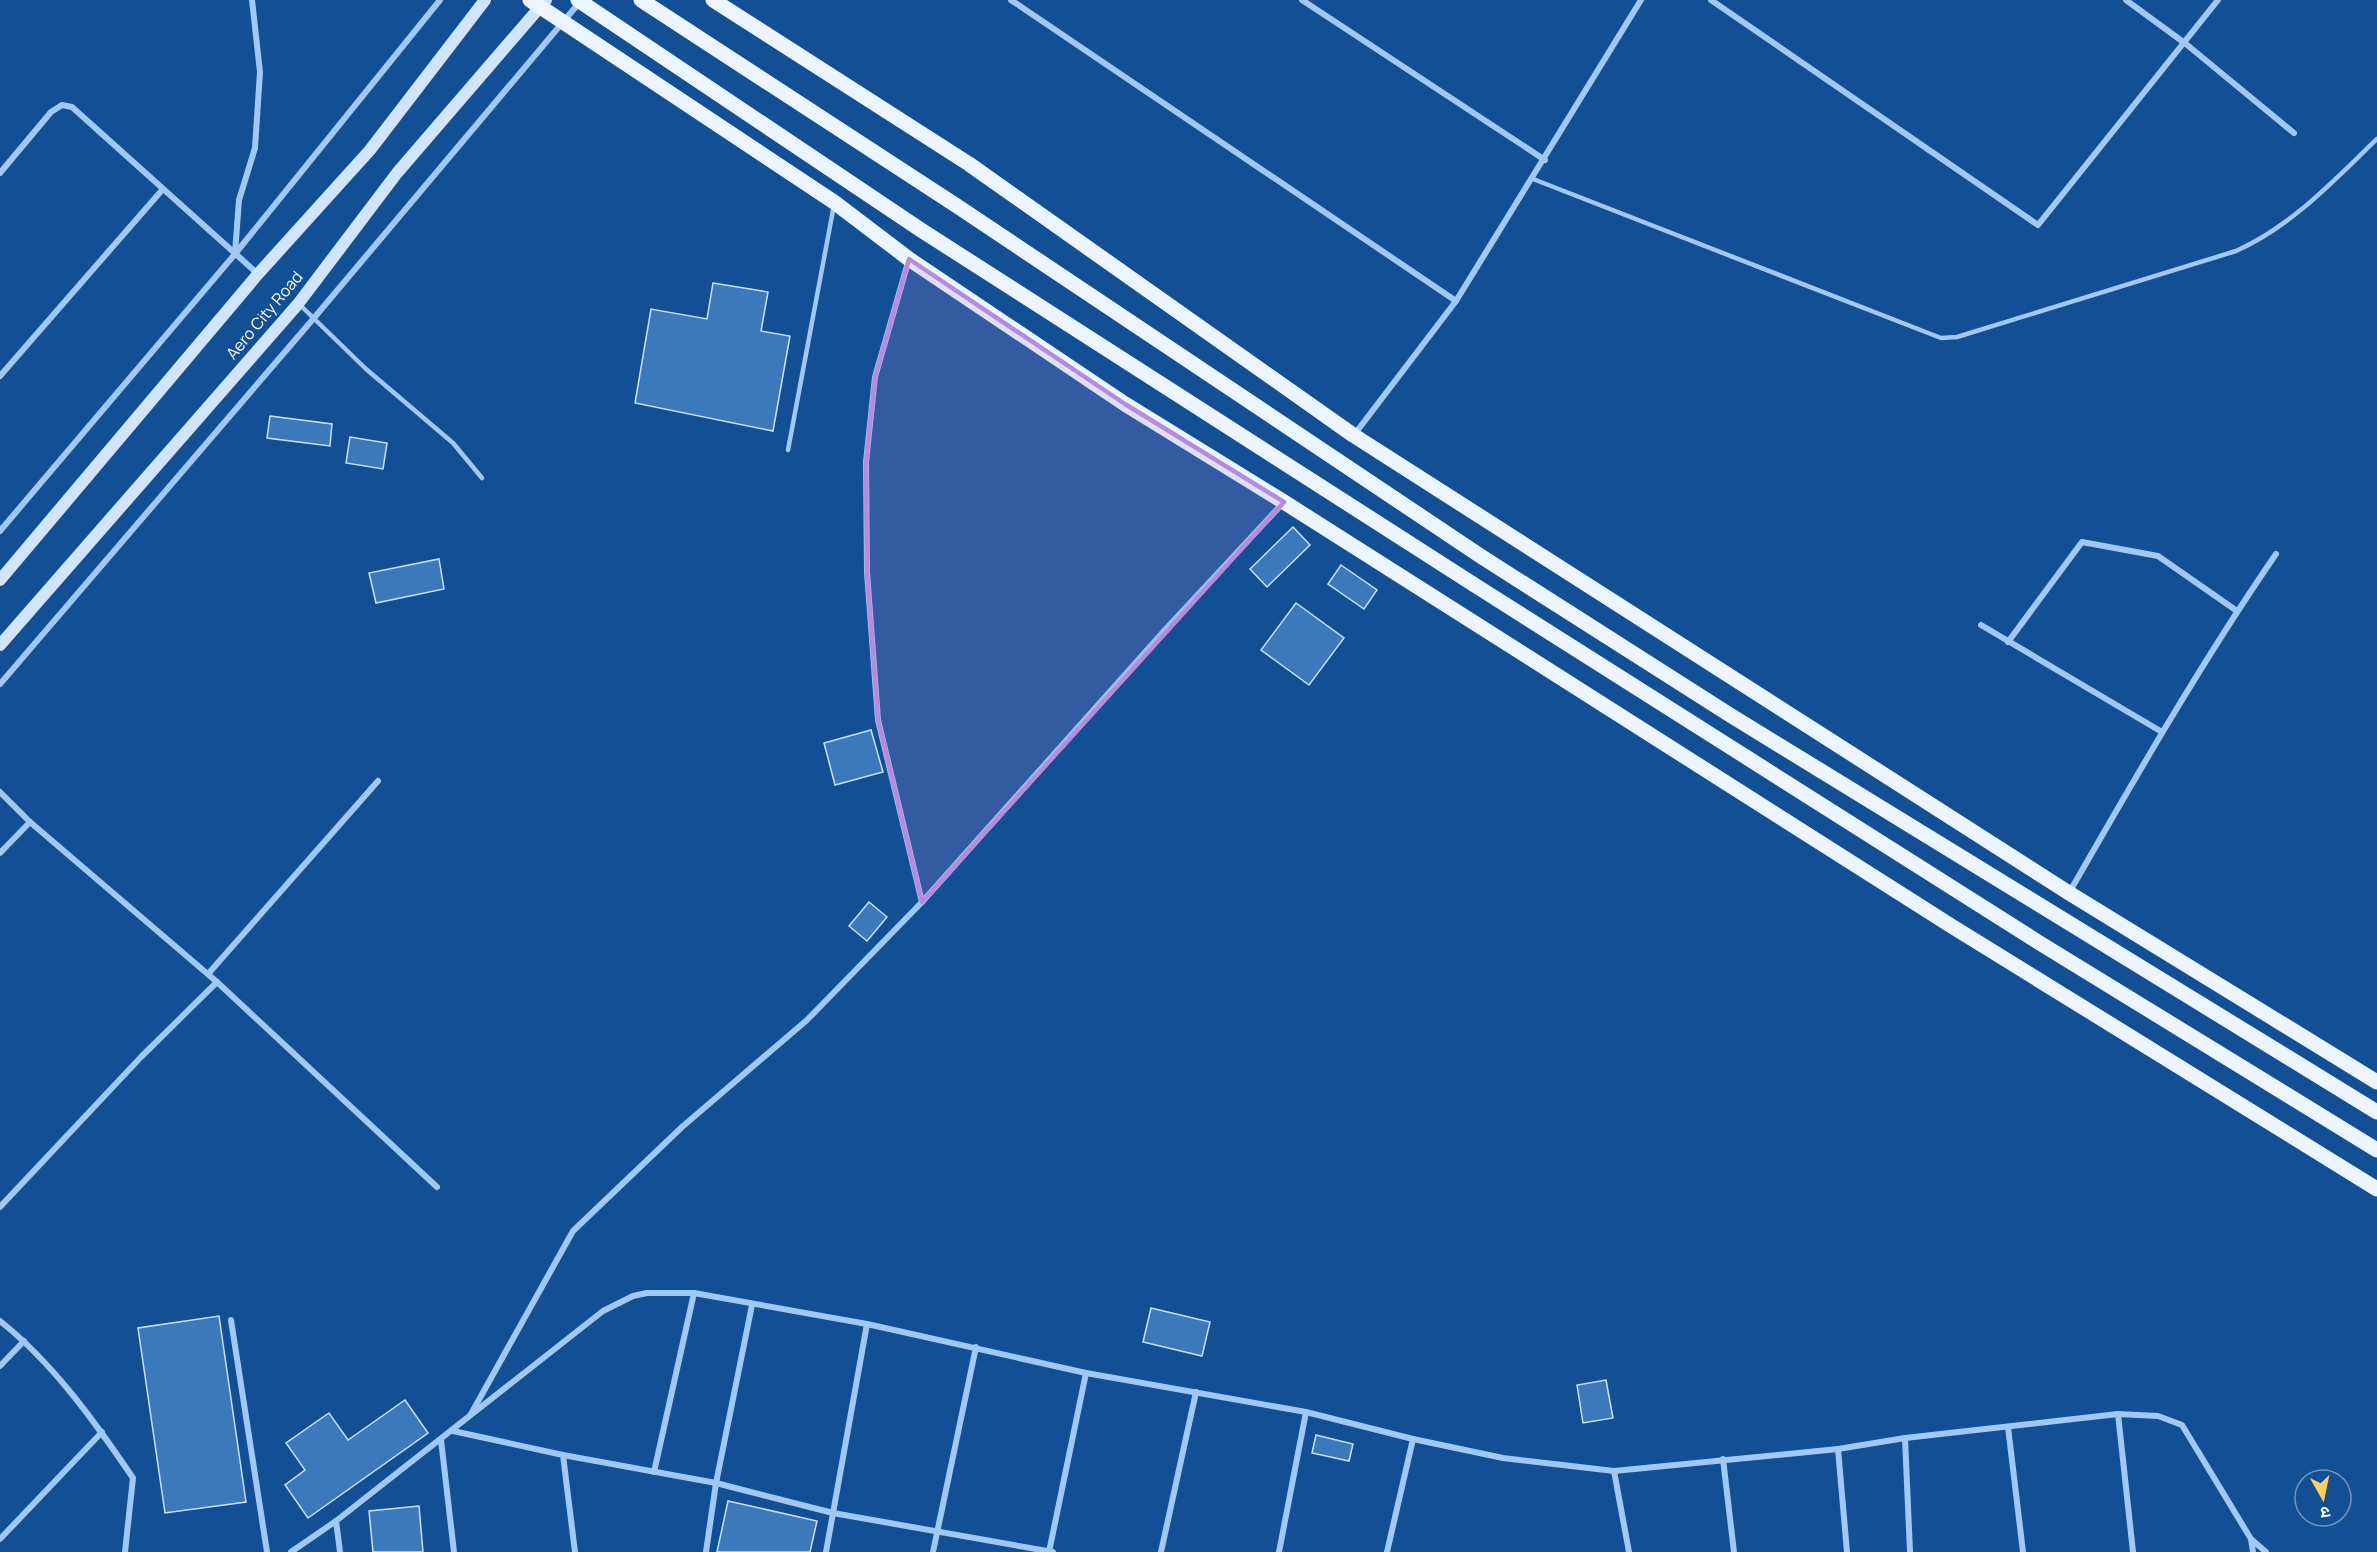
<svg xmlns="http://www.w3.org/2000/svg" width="2377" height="1552" viewBox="0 0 2377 1552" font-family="Manrope,'Noto Sans Devanagari',sans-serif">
  <rect width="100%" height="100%" fill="#124f94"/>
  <g fill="#3b78bc" stroke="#c8e2fd" stroke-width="1.5">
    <polygon points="713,283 768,292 761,331 790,336 773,431 635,403 651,309 707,319"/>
    <polygon points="270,416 332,424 330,446 267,438"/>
    <polygon points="350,437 387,443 383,469 346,463"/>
    <polygon points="1293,527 1310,545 1267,587 1250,569"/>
    <polygon points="439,559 444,589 376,603 369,573"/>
    <polygon points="1341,565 1377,590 1364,609 1328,584"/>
    <polygon points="1296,603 1344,638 1309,685 1261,650"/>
    <polygon points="871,730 883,772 835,785 824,743"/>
    <polygon points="869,902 887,917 867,941 849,926"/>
    <polygon points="1151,1308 1210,1322 1202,1356 1143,1342"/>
    <polygon points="219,1316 246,1502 165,1513 138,1328"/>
    <polygon points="1606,1380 1613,1418 1583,1423 1577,1385"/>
    <polygon points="405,1400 428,1433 308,1518 285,1485 305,1470 286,1443 329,1413 348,1440"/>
    <polygon points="1316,1435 1353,1444 1349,1461 1312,1453"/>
    <polygon points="728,1501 817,1521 810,1552 717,1552"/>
    <polygon points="419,1506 423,1552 373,1552 369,1511"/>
  </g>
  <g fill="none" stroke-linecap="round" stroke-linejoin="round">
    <g stroke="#a1c8f2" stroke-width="4.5">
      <path d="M1533,179L1941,338L1957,337L2236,251C2292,226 2333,181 2377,139"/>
      <polyline points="300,305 366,369 453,443 482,478"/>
      <polyline points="788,450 834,205"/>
    </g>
    <g stroke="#a1c8f2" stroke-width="6">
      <polyline points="1011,0 1456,301"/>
      <polyline points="1302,0 1545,160"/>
      <polyline points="1711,0 2038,225 2218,0"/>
      <polyline points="2126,0 2186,44 2294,133"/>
      <polyline points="0,173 51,112 62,105 72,107 258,274"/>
      <polyline points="235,253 239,200 255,148 260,72 252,0"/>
      <polyline points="909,259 875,377 866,462 867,572 878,720 922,902"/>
      <polyline points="0,376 163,189"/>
      <polyline points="1354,435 1456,301 1641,0"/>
      <polyline points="0,531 235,254 440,0"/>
      <polyline points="1981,625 2162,732"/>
      <polyline points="2008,642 2082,542 2158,556 2237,611"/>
      <polyline points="0,684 314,318 579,3"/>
      <polyline points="0,792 30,822 217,982"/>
      <polyline points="0,853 30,822"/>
      <path d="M2069,893C2135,778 2201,663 2276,554"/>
      <polyline points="208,974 378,781"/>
      <polyline points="0,1207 141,1057 217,982 437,1187"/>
      <polyline points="231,1320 267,1552"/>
      <path d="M0,1321C53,1363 95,1422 133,1478L125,1552"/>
      <polyline points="0,1366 24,1341"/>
      <polyline points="471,1414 573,1231 682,1127 807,1020 922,902 1164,631 1284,502"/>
      <polyline points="2118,1414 2133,1552"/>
      <polyline points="2008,1427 2023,1552"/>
      <polyline points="453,1431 563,1455 716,1483 833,1513 1053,1552"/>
      <polyline points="1905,1438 1910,1552"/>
      <polyline points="441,1440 454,1552"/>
      <polyline points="1838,1449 1847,1552"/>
      <polyline points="563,1455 575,1552"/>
      <polyline points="1723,1459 1734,1552"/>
      <polyline points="1614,1471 1629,1552"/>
      <polyline points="654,1472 694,1293"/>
      <polyline points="336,1521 340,1552"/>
      <polyline points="0,1539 102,1432"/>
      <polyline points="2251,1539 2253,1552"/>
      <polyline points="291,1552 336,1521 603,1311 633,1296 647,1293 694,1293 867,1324 1086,1373 1306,1412 1413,1439 1503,1458 1614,1471 1838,1449 1905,1438 2118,1414 2158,1416 2182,1425 2251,1539 2266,1552"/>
      <polyline points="706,1552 716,1483 752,1305"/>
      <polyline points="826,1552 867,1324"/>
      <polyline points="933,1552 976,1347"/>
      <polyline points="1049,1552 1086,1373"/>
      <polyline points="1161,1552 1196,1392"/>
      <polyline points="1279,1552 1306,1412"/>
      <polyline points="1387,1552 1413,1439"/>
    </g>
    <g stroke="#d0e4fc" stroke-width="12">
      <polyline points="0,580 258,274 370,150 485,0"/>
      <polyline points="0,645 298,304 397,173 546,0"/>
    </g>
    <g stroke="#ecf4ff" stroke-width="15">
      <polyline points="530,0 834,202 909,259 1125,404 1284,502 1953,927 2377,1189"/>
      <polyline points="641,0 957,206 1482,557 1730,715 2377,1112"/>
      <polyline points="713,0 969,164 1353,435 2069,893 2377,1082"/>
      <polyline points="1473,584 2038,942 2377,1150"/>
    </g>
    <polyline stroke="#ecf4ff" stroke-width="15" points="578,0 921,230 1473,584"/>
  </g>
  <path fill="#b68bdc" fill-opacity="0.2" stroke="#b68bdc" stroke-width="4.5" stroke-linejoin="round" d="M909,259L1125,404L1284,502L922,902L878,720L867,572L866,462L875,377Z"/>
  <g text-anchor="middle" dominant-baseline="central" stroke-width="5" stroke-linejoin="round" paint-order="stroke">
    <g font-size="16" fill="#fff" stroke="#124f94">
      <text transform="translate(264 315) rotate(-50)">Aero City Road</text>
    </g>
  </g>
  <g transform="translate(2323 1498) rotate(171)"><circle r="28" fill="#124f94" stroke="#7195bf" stroke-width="1.5"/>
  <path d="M0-4.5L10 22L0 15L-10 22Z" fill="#ffcd62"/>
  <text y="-9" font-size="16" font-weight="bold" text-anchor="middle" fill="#ffffff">उ</text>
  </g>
</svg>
